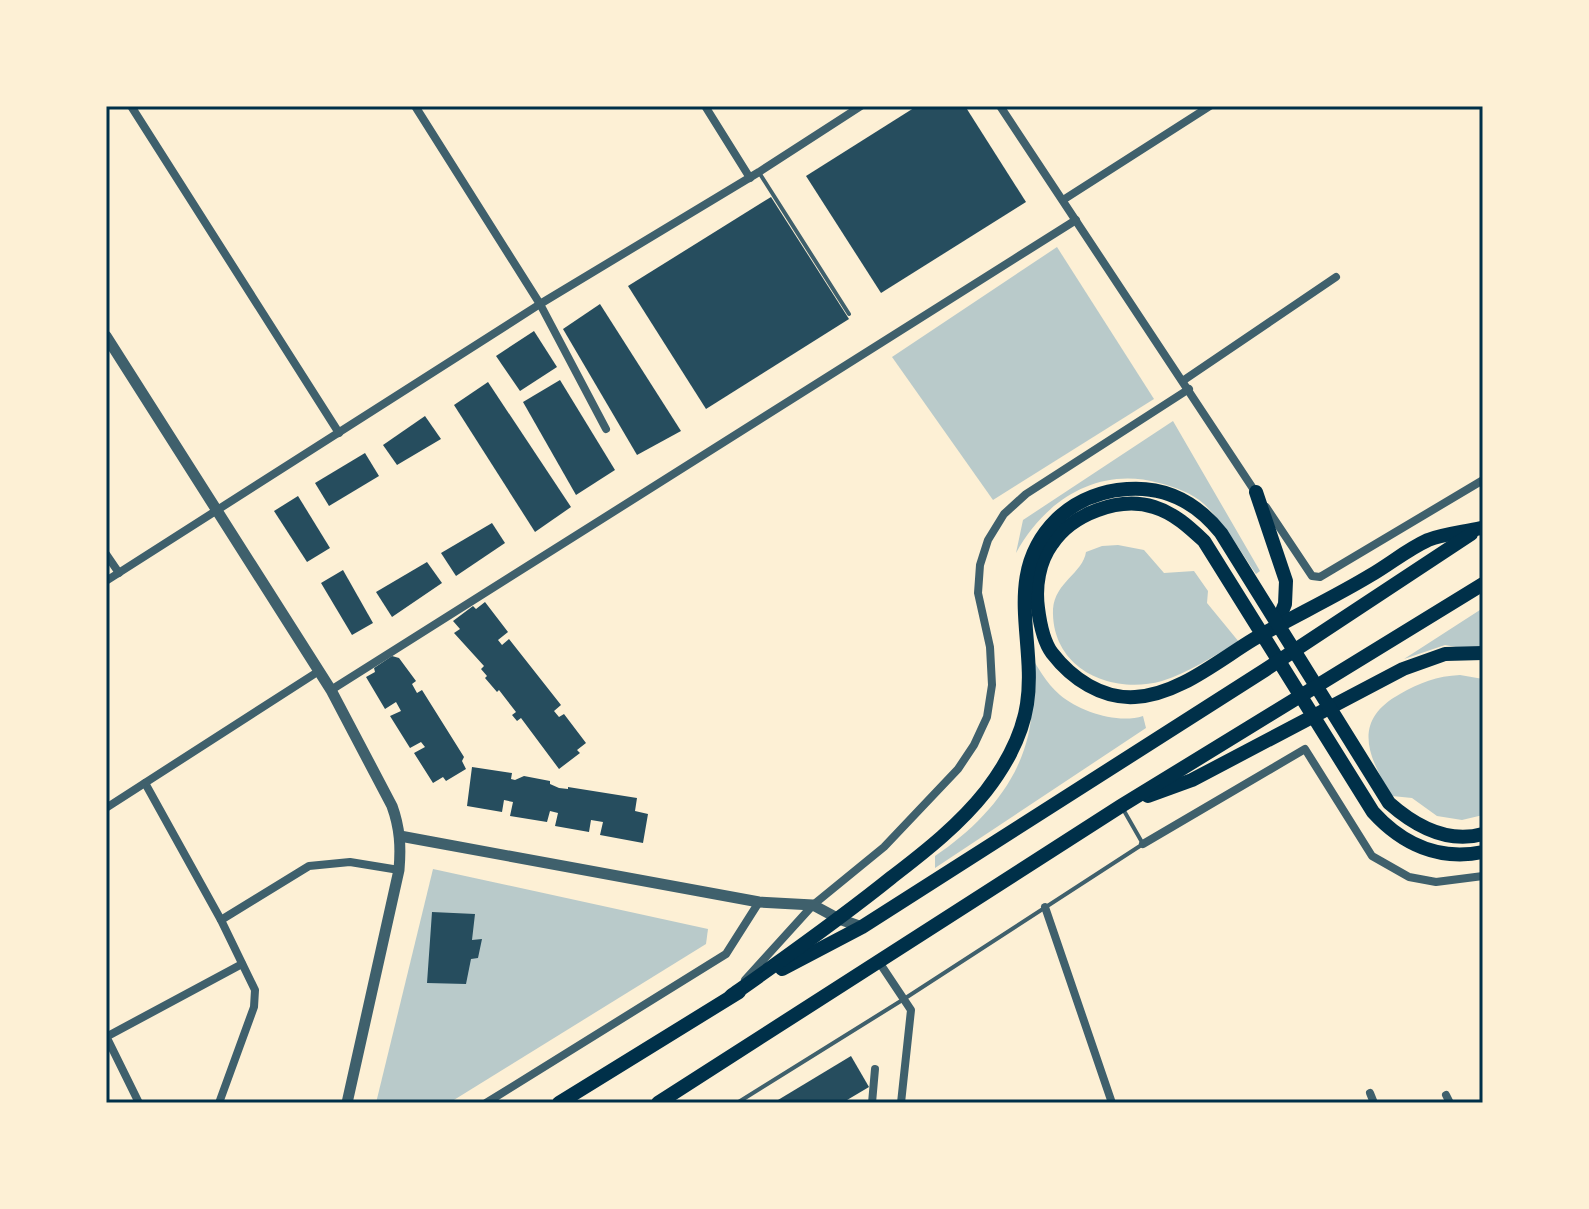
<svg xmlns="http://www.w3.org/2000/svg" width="1589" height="1209" viewBox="0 0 1589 1209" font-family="'Titillium Web',sans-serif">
  <rect width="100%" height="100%" fill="#fdf0d5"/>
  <g fill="#b9caca">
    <polygon points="1057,247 1154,399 993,500 892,357"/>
    <path d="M1173,421L1260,571L1256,574C1240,551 1225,524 1204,504C1192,493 1175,487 1159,483C1098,466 1045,500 1016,553L1023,520Z"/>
    <path d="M1118,545L1144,550L1164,573L1194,571L1208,591L1207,603L1239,642C1214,655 1189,673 1162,681C1111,695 1051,669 1053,609C1055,582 1083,573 1086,552L1102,546Z"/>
    <polygon points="1483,608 1483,652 1445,645 1404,659"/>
    <path d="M1027,650C1037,666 1046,683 1060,695C1080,712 1118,724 1143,716L1146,728L935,868V856C987,821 1030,771 1032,706C1032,687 1029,668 1027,650Z"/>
    <path d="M1460,675L1483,679V815L1462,820L1437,816L1412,798L1392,796C1368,757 1351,721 1400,694C1419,683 1437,676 1460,675Z"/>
    <polygon points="433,869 708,929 706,944 449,1103 376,1103"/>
  </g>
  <g fill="#264d5e">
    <polygon points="917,106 965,106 1026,202 881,293 806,176"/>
    <polygon points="771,197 849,319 706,409 628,286"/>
    <polygon points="600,304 681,431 637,455 563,329"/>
    <polygon points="534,331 557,367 520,391 496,356"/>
    <polygon points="560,380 615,470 576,495 523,402"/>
    <polygon points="488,382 571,507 535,532 454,405"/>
    <polygon points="425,416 441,439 397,465 383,445"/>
    <polygon points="365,453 379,476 329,506 315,483"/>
    <polygon points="298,496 330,548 307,562 274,511"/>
    <polygon points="492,523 505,543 456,576 441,553"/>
    <polygon points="427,562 442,583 392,617 376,592"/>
    <polygon points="343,570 373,623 352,635 321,583"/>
    <polygon points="485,602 508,632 498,640 502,645 509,639 561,705 554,711 559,717 564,714 586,743 577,750 580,753 559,769 521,718 517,721 512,715 516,712 499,690 497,692 485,678 487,676 481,669 484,666 454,633 460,629 453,621 473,606 476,609"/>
    <polygon points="392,656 399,658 416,681 412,684 417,693 422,690 464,757 462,761 466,769 446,781 443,777 433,783 414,753 425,747 421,742 410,748 390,716 401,711 396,702 385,709 366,677 375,672 374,668"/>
    <polygon points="472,767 512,773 511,779 515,780 524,776 550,781 550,784 559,788 568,789 568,787 637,798 635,811 648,814 643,843 600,835 603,822 591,820 589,832 555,826 558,813 550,811 547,822 510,816 513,802 504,800 502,812 467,806"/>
    <polygon points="432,912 475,914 472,940 482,939 478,958 471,959 466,984 427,983"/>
    <polygon points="851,1056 869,1087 842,1103 773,1103"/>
  </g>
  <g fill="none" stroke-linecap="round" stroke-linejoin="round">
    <g stroke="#3f606c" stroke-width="4">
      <polyline points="760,174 849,314"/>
      <polyline points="737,1103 904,999 1143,844 1123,809"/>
    </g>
    <g stroke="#3f606c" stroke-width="8">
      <polyline points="131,106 339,433"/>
      <polyline points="415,106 540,304 606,429"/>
      <polyline points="705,106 750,178"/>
      <polyline points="1000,106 1258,496"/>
      <polyline points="1063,200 1210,106"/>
      <polyline points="1184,380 1336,277"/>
      <polyline points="1266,507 1312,576 1320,577 1483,480"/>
      <polyline points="106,554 119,573"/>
      <polyline points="106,581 540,304 759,172 861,106"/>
      <polyline points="331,690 1076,220"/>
      <polyline points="145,783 221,920 255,990 254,1007 219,1103"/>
      <polyline points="106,808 319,671"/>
      <polyline points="1143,844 1305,749 1372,856 1409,877 1436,882 1483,876"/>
      <polyline points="1045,907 1112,1103"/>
      <polyline points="221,920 309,866 350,862 399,870"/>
      <polyline points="879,962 911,1010 901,1103"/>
      <polyline points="745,980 813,905 884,847 958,769 974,745 987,717 992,685 990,647 978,593 980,565 988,540 1004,514 1026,494 1189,389"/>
      <polyline points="106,1036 139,1103"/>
      <polyline points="106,1037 242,964"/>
      <polyline points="1370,1093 1374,1103"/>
      <polyline points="1446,1095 1450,1103"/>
      <polyline points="486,1103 726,954 759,902"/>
      <polyline points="872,1103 875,1069"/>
    </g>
    <g stroke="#3f606c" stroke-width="11">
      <path d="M106,336L331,690L392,806C400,828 401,847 399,870L347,1103"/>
      <polyline points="400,836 759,902 813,905 839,919 862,927"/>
    </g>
    <g stroke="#003049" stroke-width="14">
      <polyline points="1256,492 1286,581 1285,604 1276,626"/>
      <path d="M1481,528C1464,532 1444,534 1428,540C1408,549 1390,564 1371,575C1333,598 1292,617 1254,639C1219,660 1178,695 1135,697C1102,699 1072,679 1052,653C1043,641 1040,624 1038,608C1035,586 1039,562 1052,544C1072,514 1119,496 1154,507C1174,513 1189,527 1204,541L1373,812C1402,844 1439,861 1483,852"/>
      <polyline points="1148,796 1192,780 1403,669 1445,654 1483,653"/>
      <polyline points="782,969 862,927 1265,670 1471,534"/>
      <path d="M731,996C786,957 840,919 892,877C926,851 960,824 986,791C1006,765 1022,737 1027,704C1037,640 1001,574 1057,519C1077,500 1099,491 1127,489C1166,486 1197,503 1221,533L1389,803C1415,826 1447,844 1483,834"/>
      <polyline points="559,1103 739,992"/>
      <polyline points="658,1103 1121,806 1483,584"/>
    </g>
  </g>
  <rect width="1589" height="1209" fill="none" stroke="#fdf0d5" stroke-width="216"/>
  <rect x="108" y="108" width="1373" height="993" fill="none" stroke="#003049" stroke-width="3"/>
</svg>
